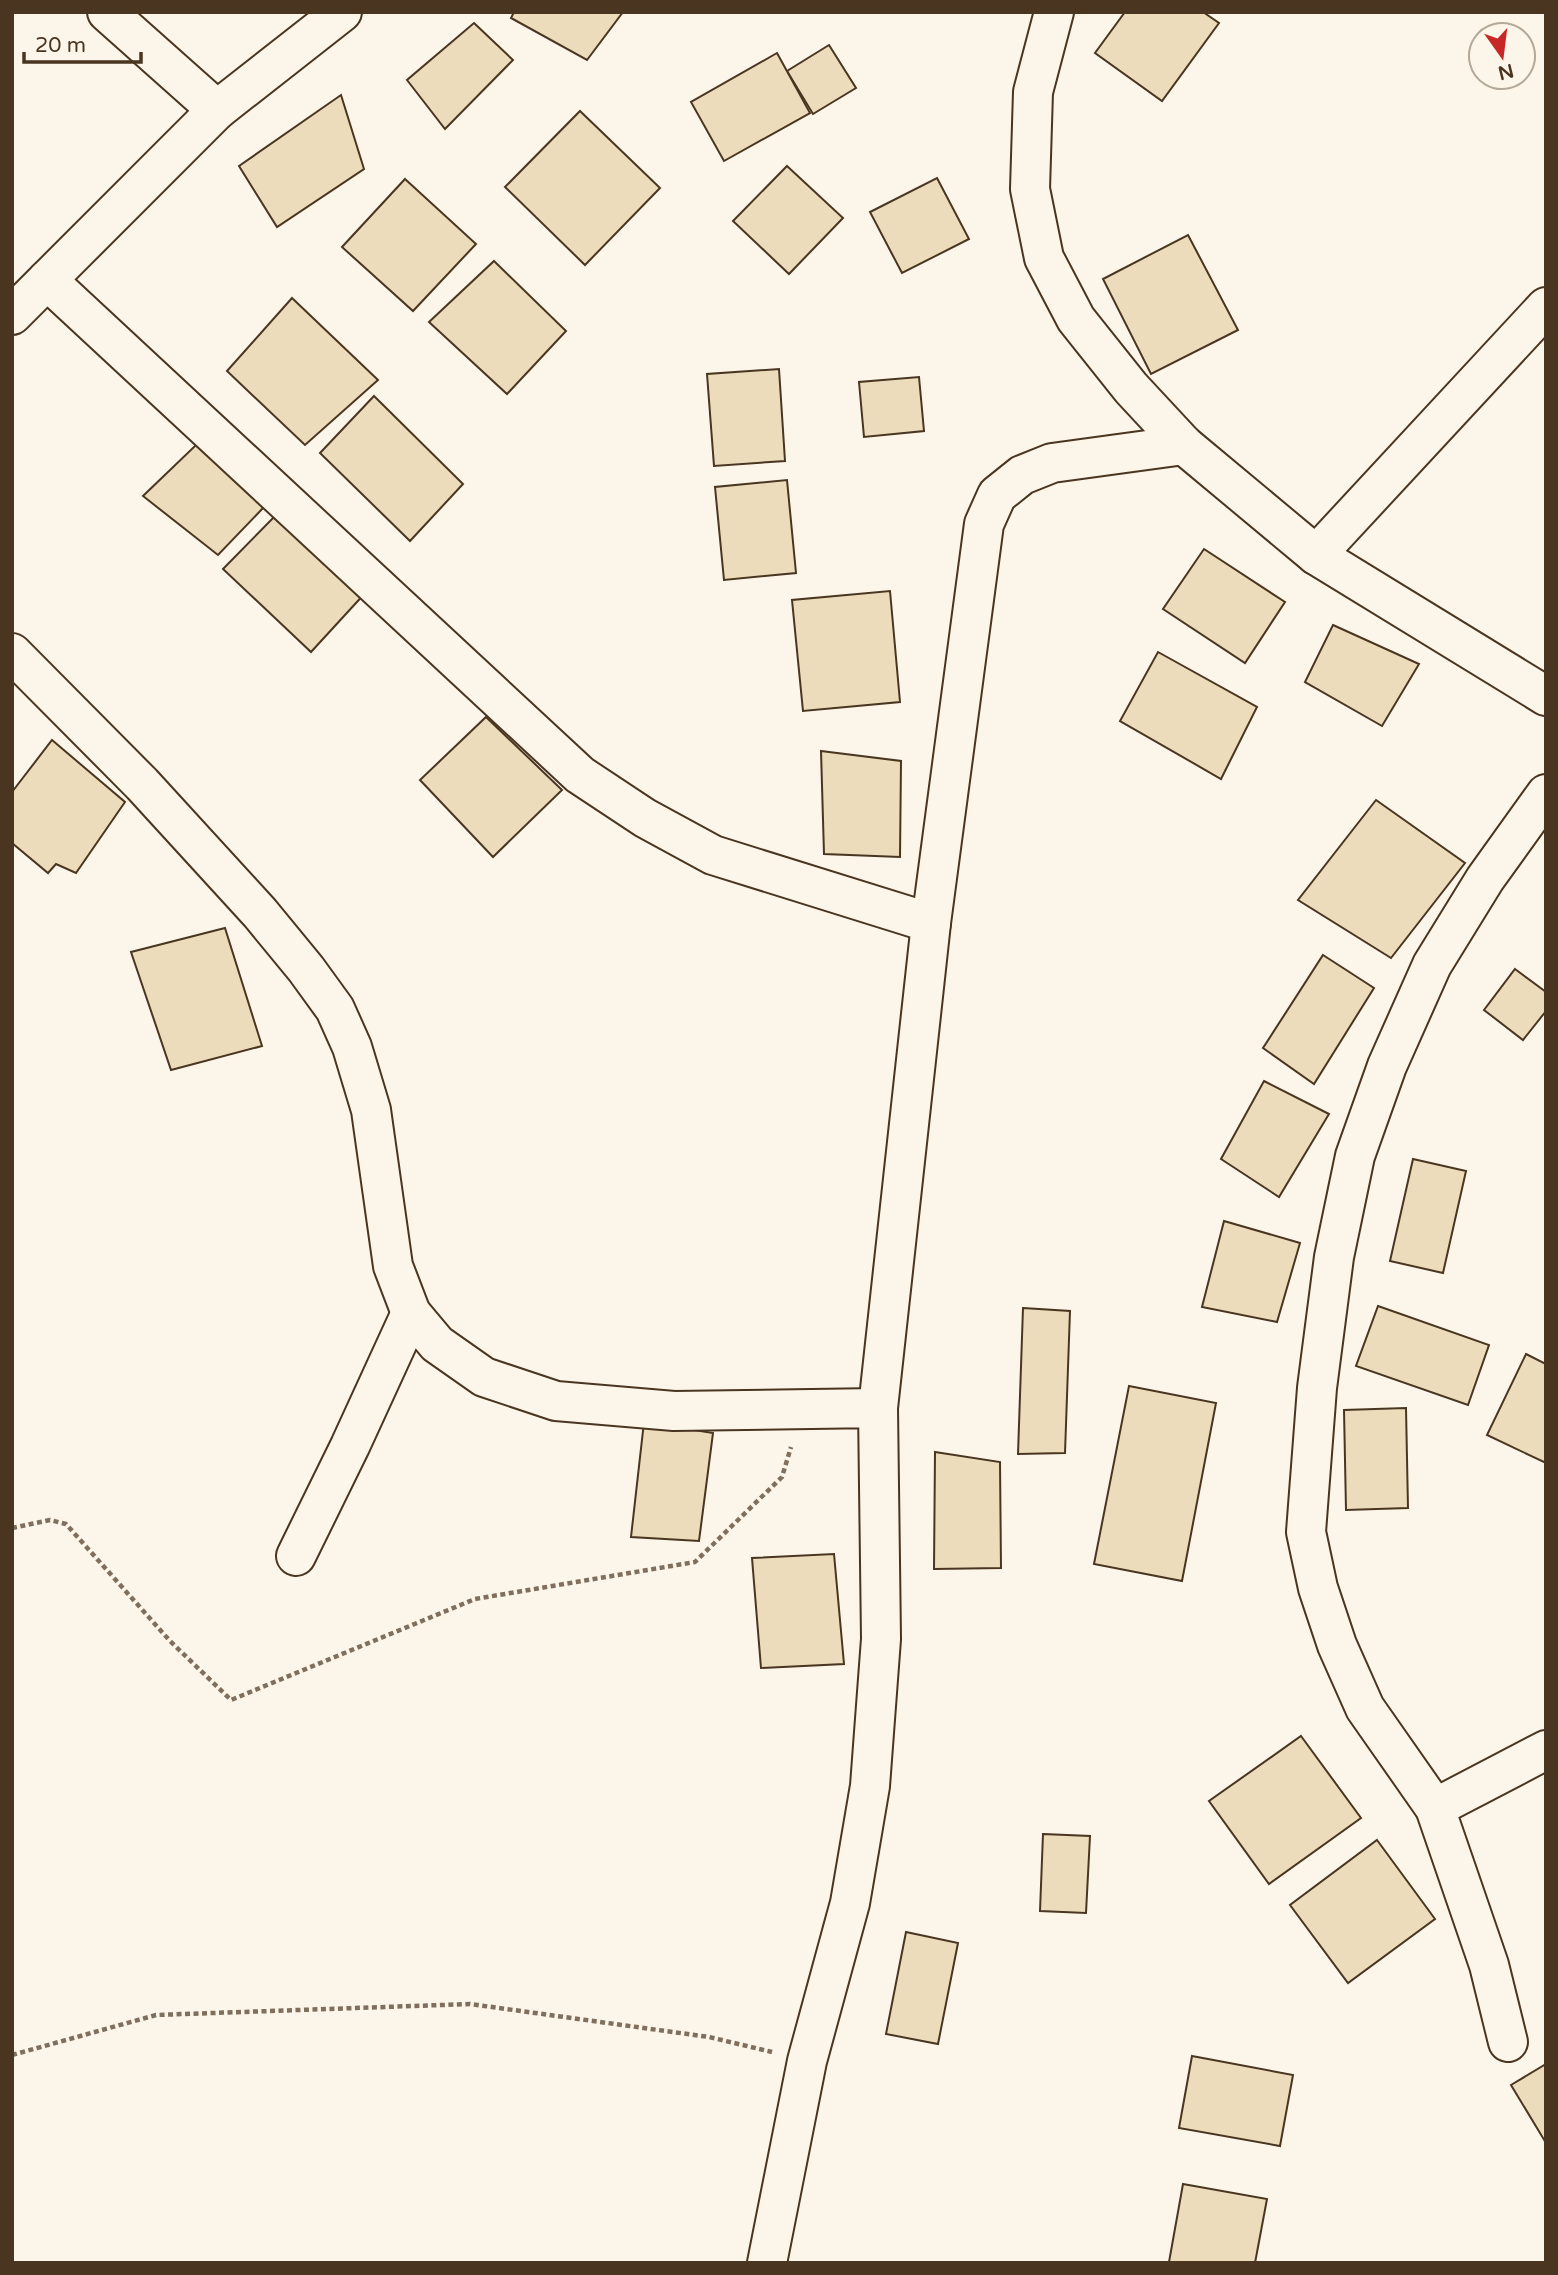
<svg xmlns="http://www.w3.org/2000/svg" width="1558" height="2275" viewBox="0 0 1558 2275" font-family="'Varela Round',sans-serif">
  <rect width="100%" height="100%" fill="#fbf6e9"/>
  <g fill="#ecdcbc" stroke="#4a3520" stroke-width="2">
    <polygon points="514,12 623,12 587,60 511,18"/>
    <polygon points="1125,12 1203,12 1219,23 1162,101 1095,53"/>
    <polygon points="474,23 513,60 445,129 407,80"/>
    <polygon points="829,45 856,88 813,114 787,71"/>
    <polygon points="777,53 810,113 724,161 691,102"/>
    <polygon points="341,95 364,169 277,227 239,166"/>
    <polygon points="580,111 660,188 585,265 505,187"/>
    <polygon points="787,166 843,218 789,274 733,221"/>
    <polygon points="937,178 969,239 902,273 870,212"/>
    <polygon points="405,179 476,244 413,311 342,247"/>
    <polygon points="1188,235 1238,330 1151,374 1103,279"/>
    <polygon points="494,261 566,331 507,394 429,322"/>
    <polygon points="292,298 378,380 305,445 227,371"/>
    <polygon points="779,369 785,461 714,466 707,374"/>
    <polygon points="919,377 924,431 864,437 859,382"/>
    <polygon points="374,396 463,484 410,541 320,453"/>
    <polygon points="196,445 264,507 218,555 143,496"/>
    <polygon points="787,480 796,573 724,580 715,487"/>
    <polygon points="279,512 367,591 311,652 223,569"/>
    <polygon points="1204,549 1285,602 1245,663 1163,609"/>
    <polygon points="890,591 900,702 803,711 792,600"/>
    <polygon points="1333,625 1419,664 1382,726 1305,682"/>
    <polygon points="1158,652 1257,707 1221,779 1120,721"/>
    <polygon points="486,717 562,790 493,857 420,780"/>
    <polygon points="52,740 125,802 76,873 56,864 48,873 12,843 12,792"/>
    <polygon points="821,751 901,761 900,857 824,854"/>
    <polygon points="1376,800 1465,863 1391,958 1298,900"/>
    <polygon points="225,928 262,1046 171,1070 131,952"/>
    <polygon points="1323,955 1374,988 1314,1084 1263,1048"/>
    <polygon points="1515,969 1546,992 1546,1011 1523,1040 1484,1010"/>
    <polygon points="1264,1081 1329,1114 1279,1197 1221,1159"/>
    <polygon points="1413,1159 1466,1171 1443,1273 1390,1261"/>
    <polygon points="1224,1221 1300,1243 1277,1322 1202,1307"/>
    <polygon points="1378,1306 1489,1345 1468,1405 1356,1366"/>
    <polygon points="1023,1308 1070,1311 1065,1453 1018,1454"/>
    <polygon points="1526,1354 1546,1364 1546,1463 1487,1435"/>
    <polygon points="1129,1386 1216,1403 1182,1581 1094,1564"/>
    <polygon points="1406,1408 1408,1508 1346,1510 1344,1410"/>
    <polygon points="644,1422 713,1433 699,1541 631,1537"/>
    <polygon points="935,1452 1000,1462 1001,1568 934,1569"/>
    <polygon points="834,1554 844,1664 761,1668 752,1558"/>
    <polygon points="1301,1736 1361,1818 1269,1884 1209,1801"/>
    <polygon points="1043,1834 1090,1836 1086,1913 1040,1911"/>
    <polygon points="1377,1840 1435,1919 1348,1983 1290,1905"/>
    <polygon points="906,1932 958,1943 938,2044 886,2034"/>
    <polygon points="1192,2056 1293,2075 1280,2146 1179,2128"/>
    <polygon points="1546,2064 1546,2143 1511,2085"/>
    <polygon points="1183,2184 1267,2199 1255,2263 1169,2262"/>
  </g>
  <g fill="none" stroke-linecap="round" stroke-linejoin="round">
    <g stroke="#4a3520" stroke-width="42">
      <g id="minor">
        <polyline points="107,12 217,110"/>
        <polyline points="1054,12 1033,92 1030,189 1044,258 1076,319 1131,388 1184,445 1316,555 1546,696"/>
        <polyline points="47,280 580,775 645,818 713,855 931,923"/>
        <polyline points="12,315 217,110 342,12"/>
        <polyline points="1316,555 1546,307"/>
        <polyline points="12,653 142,784 260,913 306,969 335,1009 352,1047 371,1110 393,1266 411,1313 437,1344 484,1377 556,1401 674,1411 878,1408 881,1639 870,1786 850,1903 807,2061 767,2263"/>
        <polyline points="878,1408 931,923 984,524 997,495 1022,475 1052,463 1184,445"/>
        <polyline points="296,1556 350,1446 411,1313"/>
        <polyline points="1435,1808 1546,1750"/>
        <polyline points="1508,2042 1489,1965 1435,1808 1365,1708 1337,1645 1318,1588 1306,1532 1317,1388 1334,1257 1355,1156 1387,1066 1432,965 1485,879 1546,794"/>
      </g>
    </g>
    <g stroke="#7f6f5c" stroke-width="4.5" stroke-dasharray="5 3.5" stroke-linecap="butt">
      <polyline points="12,1528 50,1520 66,1524 170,1641 231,1700 475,1599 695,1562 782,1477 791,1447"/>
      <polyline points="12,2055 156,2015 470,2004 709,2037 772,2052"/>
    </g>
    <use href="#minor" stroke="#fbf6e9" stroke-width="38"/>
  </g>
  <rect width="1558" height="2275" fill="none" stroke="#4a3520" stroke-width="28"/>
  <g transform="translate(1502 56) rotate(166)"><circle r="33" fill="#fbf6e9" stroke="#b4a999" stroke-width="2"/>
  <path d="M0-5L12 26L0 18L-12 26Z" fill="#c62828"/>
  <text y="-10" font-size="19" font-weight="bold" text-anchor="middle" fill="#4a3520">N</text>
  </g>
  <path d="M24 52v10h117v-10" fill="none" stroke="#4a3520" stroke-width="3.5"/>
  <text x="35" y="52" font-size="21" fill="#4a3520" stroke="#fbf6e9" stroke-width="5" paint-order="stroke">20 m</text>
</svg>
